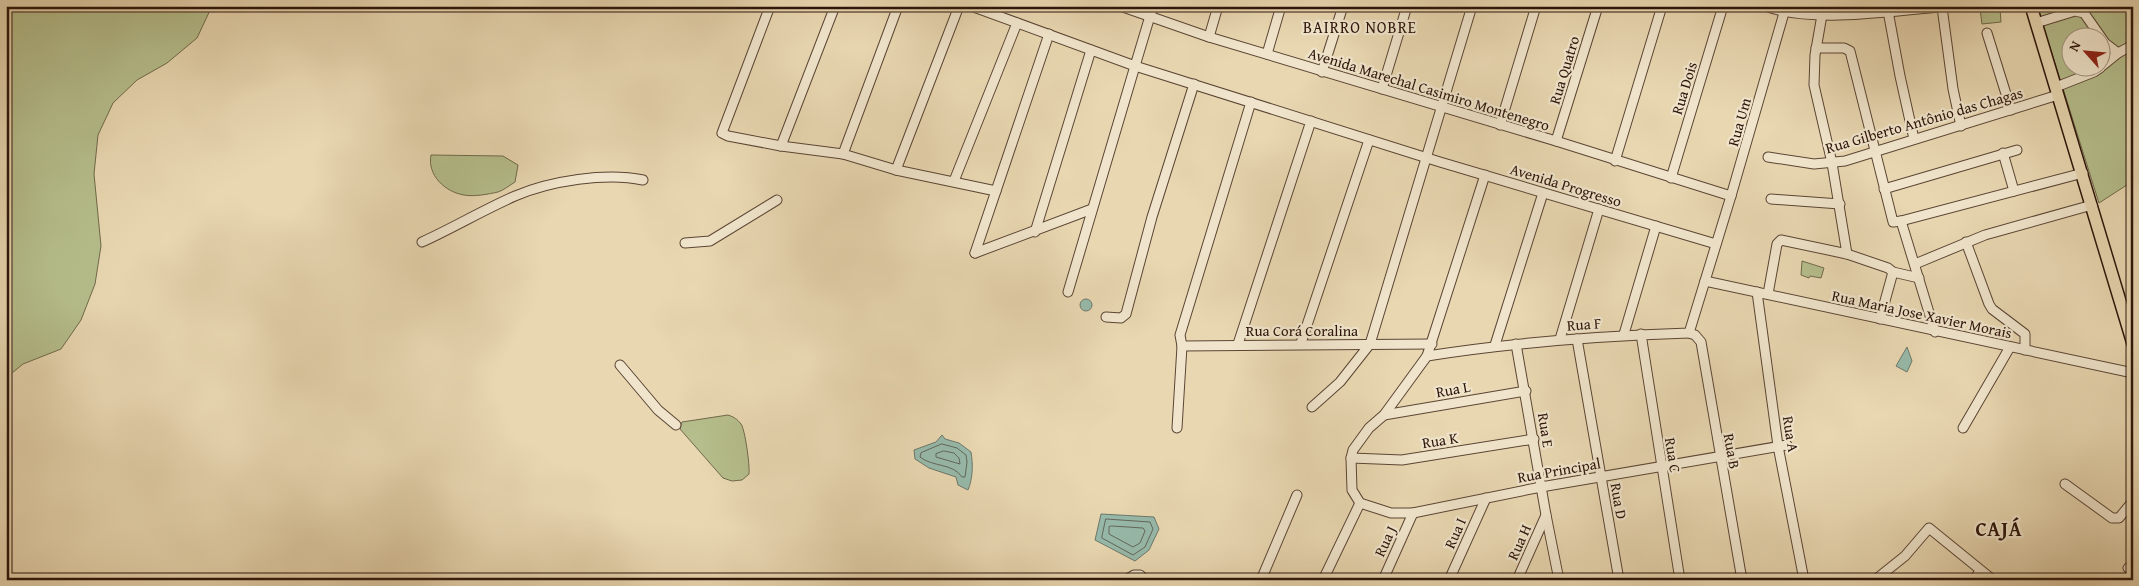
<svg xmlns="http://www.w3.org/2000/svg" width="2139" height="586" viewBox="0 0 2139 586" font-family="'Gentium Book Plus',serif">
  <rect width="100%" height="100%" fill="#e8d7b1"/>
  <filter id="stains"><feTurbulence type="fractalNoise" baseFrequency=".004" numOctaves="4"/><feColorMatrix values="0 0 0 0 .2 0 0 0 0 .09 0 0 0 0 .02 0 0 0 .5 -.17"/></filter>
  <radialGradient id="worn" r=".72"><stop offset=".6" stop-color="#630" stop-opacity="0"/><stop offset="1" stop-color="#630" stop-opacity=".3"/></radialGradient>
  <g fill="#b5be8c" stroke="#70694b" fill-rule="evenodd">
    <polygon points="6,6 212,6 197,38 167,63 137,80 113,103 98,135 94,174 101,246 95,284 81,320 61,349 23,364 6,378"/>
    <path d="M2037,6H2133V181L2099,203ZM2072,38H2102V68H2072Z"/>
    <polygon points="1980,9 2000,9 2001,22 1982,24"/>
    <path d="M431,155L503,156L518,165L515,182C510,185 504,190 498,192C489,194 474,197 464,195C445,192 427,175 431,155Z"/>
    <polygon points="1802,261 1824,268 1821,278 1810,276 1809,278 1801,275"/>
    <path d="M728,415C734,417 737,419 741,424C745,429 750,466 749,474L742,480L732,481L723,478L680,429L682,422Z"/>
  </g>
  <g fill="#97baab" stroke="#6c786b">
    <circle cx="1086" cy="305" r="6"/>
    <polygon points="1907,347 1912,361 1907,372 1896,366"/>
    <path d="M942,435L945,439L959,443L971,452C973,464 973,478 968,490L958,485L956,477L929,468L915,459L914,450L936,442Z"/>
    <polygon points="1101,514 1154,517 1159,529 1149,550 1135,561 1095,540"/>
  </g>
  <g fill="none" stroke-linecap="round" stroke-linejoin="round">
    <g stroke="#62675a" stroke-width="1">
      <path d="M942,444L957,448L966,455L967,462L965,477H962C953,463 932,467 920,457L921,453Z"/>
      <polygon points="944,451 954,453 959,458 960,464 936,457 936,454"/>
      <polygon points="1106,519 1150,522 1153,529 1145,547 1133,555 1102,538"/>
      <polygon points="1112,526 1143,528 1145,531 1140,543 1133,547 1109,534 1109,527"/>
    </g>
    <g stroke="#5b4534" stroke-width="11">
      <g id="minor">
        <polyline points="770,6 722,133 728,136 781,146 843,154 896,170 996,191"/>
        <polyline points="971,6 1135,66 1153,6"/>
        <polyline points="1120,6 1209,37 1556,141 1731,196"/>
        <path d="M1765,6C1818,25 1897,9 1955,6"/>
        <polyline points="1942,7 1953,89 1961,126"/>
        <polyline points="1888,11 1900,76 1914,139"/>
        <polyline points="1822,15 1815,55 1814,85 1832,163 1847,254"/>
        <polyline points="2036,23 2075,11 2084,13 2105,43 2118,53"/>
        <polyline points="1987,33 2011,110"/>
        <polyline points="1209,37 1218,6"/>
        <polyline points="1816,48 1844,48 1850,51 1893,222 1901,221 2083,173"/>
        <polyline points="1267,54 1281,6"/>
        <polyline points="2102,66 2118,53 2133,45"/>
        <polyline points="1322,72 1343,6"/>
        <polyline points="2056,87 2094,72 2100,68"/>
        <polyline points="1382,89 1407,6"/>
        <polyline points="1251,102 1180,335 1182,346 1432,344"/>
        <polyline points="1500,125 1536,6"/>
        <polyline points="1556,141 1598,6"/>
        <polyline points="781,146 835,6"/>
        <polyline points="2003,153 2014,191"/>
        <polyline points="843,154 898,6"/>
        <polyline points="1768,157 1814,164 1845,161 2058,95"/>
        <polyline points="1615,161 1662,6"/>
        <polyline points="896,170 959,6"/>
        <polyline points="1485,175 1427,356 1384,415 1369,428 1353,450 1351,458 1352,490 1360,503 1391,513 1413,513 1541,487 1787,445"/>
        <polyline points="1671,178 1723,6"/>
        <polyline points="954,181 1017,23"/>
        <polyline points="1884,189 2017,150"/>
        <polyline points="1771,199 1840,204"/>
        <polyline points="1901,221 1935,332"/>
        <polyline points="1035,232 1091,50"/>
        <path d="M422,242C453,228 483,210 515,196C550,181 606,172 643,180"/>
        <polyline points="1966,242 1989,304 1992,309 2025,334 2025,350"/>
        <polyline points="685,243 710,241 777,200"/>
        <polyline points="975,253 1049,34"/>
        <polyline points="975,253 1092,209"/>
        <polyline points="1915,264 1985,235 2092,205"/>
        <polyline points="1705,281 2133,373"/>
        <polyline points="1068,292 1135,66 1440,162 1716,244"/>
        <polyline points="1757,292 1778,446 1804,580"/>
        <polyline points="1768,294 1777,244 1781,240 1847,254 1888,268 1893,272 1919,278"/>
        <polyline points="1106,317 1121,318 1126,314 1152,217 1194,84"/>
        <polyline points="1880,319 1893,272"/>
        <polyline points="1689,333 1695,335 1701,342 1742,580"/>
        <polyline points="1624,334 1656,226"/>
        <polyline points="1641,334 1680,580"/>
        <polyline points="1560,339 1599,209"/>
        <polyline points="1577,339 1619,580"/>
        <polyline points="1301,343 1369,140"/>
        <polyline points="1238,344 1311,121"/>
        <polyline points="1516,344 1546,515 1559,580"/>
        <polyline points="1495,345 1543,193"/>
        <path d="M1427,356C1515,342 1600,336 1689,333L1731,196L1786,6"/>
        <polyline points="620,365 658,410 676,425"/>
        <polyline points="1312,407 1340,382 1370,344 1472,6"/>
        <polyline points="1384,415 1526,391"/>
        <polyline points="1177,428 1182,346"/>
        <polyline points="1963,428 2010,347"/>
        <polyline points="1351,458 1402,460 1534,439"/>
        <polyline points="2065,484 2112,518 2119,518 2133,501"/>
        <polyline points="2128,568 2133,571"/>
        <polyline points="1126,580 1134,575 1140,575 1145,580"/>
        <polyline points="1261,580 1297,495"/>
        <polyline points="1323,580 1360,503"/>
        <polyline points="1383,580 1413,513"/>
        <polyline points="1449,580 1486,498"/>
        <polyline points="1517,580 1546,515"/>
        <polyline points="1875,580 1905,556 1929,528 1993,580"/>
        <polyline points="1974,580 1980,571"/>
      </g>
    </g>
    <g stroke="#2c140a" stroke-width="14">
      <polyline id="major" points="2031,6 2133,344"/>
    </g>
    <use href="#minor" stroke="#f0e5cc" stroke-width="9"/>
    <use href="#major" stroke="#e8d7b1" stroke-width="11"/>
  </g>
  <g text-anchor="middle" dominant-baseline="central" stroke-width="4.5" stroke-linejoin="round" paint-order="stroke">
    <g font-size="15" fill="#2c140a" stroke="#f0e5cc">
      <text transform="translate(1564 70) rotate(-73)">Rua Quatro</text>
      <text transform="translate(1684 88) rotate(-73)">Rua Dois</text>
      <text transform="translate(1429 89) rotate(17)">Avenida Marechal Casimiro Montenegro</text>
      <text transform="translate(1924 120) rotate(-16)">Rua Gilberto Antônio das Chagas</text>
      <text transform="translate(1739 122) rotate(-74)">Rua Um</text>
      <text transform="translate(1566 185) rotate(17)">Avenida Progresso</text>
      <text transform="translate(1922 314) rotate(12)">Rua Maria Jose Xavier Morais</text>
      <text transform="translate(1584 324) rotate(-4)">Rua F</text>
      <text x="1302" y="330">Rua Corá Coralina</text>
      <text transform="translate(1453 389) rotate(-10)">Rua L</text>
      <text transform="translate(1546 430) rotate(81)">Rua E</text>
      <text transform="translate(1791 434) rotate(81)">Rua A</text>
      <text transform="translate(1440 440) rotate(-9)">Rua K</text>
      <text transform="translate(1732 451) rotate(80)">Rua B</text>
      <text transform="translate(1673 455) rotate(81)">Rua C</text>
      <text transform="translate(1559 470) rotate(-10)">Rua Principal</text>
      <text transform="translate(1619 501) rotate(80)">Rua D</text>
      <text transform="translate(1455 533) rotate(-66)">Rua I</text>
      <text transform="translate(1385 541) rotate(-65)">Rua J</text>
      <text transform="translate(1519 542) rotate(-66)">Rua H</text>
    </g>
    <g font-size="16" letter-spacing="1" fill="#2c140a" stroke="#f0e5cc">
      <text x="1360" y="27">BAIRRO NOBRE</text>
    </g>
    <g font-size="20" font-weight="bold" letter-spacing="1" fill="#2c140a" stroke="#f0e5cc">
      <text x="1999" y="528">CAJÁ</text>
    </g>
  </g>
  <rect width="2139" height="586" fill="none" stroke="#e8d7b1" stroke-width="25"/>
  <rect x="8" y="8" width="2124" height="571" fill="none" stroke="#2c140a" stroke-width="2.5"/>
  <rect x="12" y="12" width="2114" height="561" fill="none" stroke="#2c140a"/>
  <g transform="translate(2086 52) rotate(297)"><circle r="24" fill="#f0e5cc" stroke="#a2917e"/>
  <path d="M0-4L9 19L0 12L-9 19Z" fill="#8f2418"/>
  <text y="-8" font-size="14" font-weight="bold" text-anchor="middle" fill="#2c140a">N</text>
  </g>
  <rect width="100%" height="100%" filter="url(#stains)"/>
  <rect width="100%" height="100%" fill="url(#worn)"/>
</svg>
